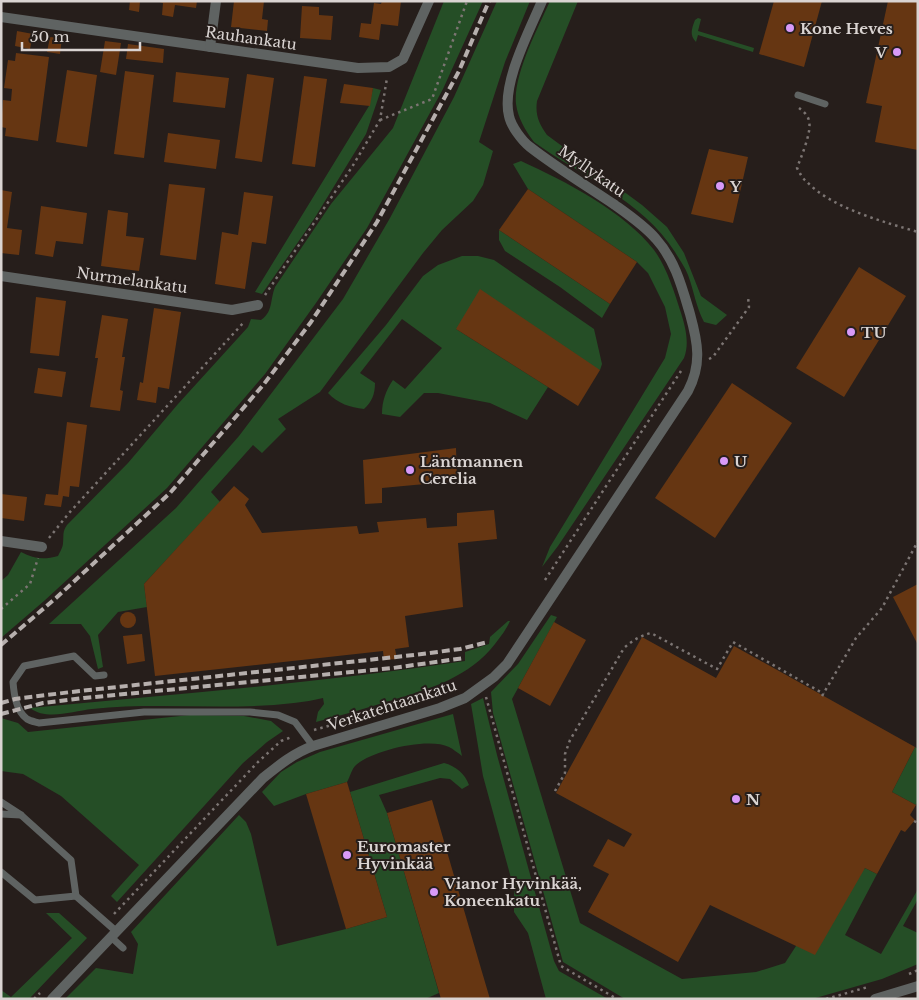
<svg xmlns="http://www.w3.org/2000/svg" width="919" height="1000" viewBox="0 0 919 1000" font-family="'Libre Baskerville',serif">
  <rect width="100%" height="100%" fill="#261e1b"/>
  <g fill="#254e26">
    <path d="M444,1H483L443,89L367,228L316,303L265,374L167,488L44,601L1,638V581L8,575L21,552C34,559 44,560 58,556C60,552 63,547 63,543C64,535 62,532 67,525L128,463L178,404L248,327L251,319L261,320C273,312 270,300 275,287L331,204L393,128Z"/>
    <polygon points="497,1 530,1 505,62 479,142 493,151 483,185 473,201 442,230 423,253 320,392 278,419 286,429 262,453 253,445 211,492 220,502 144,584 147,607 118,612 98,635 103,667 98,669 90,636 81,624 49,624 176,508 239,436 343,299 390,218 454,97"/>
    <path d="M550,1H578L537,101C535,115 539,124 547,135L642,205L667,227L684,253L701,296L727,315L716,325L704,322C696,307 694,291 688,275C685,267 679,259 675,252C643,201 581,176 534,142C525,130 518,118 516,104C513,75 538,28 550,1Z"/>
    <path d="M698,18L701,19L698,31L754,48L753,52L698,35L696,42C689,35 692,28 695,20Z"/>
    <polygon points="373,88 381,90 366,134 314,219 262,294 255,292 369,106"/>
    <path d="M521,161C565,181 625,212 654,250C666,266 674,291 680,310C685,325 690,343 684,358L558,546L542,567L550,547L665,358L671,334L665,307L648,273L637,262L528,189L513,164Z"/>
    <polygon points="499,230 610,304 602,318 560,287 505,251 499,240"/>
    <path d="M462,256H478L494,260L594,329L602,364L600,370L456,329L548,387L527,420L490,403L438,393H424L400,417L382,414C382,401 386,390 393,380L405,389L442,348L402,319L360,373L375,383C375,394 372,402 364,409C350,407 338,404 328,393L386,325L423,276L438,265Z"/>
    <polygon points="551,615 557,617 512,699 580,923 682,979 756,972 785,963 796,946 865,868 877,874 845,935 881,954 918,889 918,899 903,926 918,933 918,964 882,979 812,999 625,999 563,962 493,713 491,692 518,664"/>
    <path d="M508,621H510C506,630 501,636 495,644C469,677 432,688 393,700C367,708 342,715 316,722L318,712L324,704L323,698C314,700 304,702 294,703C227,711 159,702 92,709C73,711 47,721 30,708C175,694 321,683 465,661V652L489,644L490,637Z"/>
    <polygon points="483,698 497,755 554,961 559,971 608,999 546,999 528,933 514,912 514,889 483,776 471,704"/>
    <path d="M453,714L462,756C458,753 453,749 449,747C429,737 373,750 356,765C352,768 350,777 347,782L306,794L274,806L262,792L281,772L297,762L320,752Z"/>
    <polygon points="190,715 244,716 271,721 283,731 267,742 243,763 117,902 111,896 139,865 61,796 23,774 1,771 1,718 18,723 28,732"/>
    <polygon points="915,747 918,749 918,801 916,805 892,792"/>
    <path d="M444,763C456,766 465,774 469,785L462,789L450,779L440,778L379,795L387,813L439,993L425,999H65L96,968L133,974L138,944L131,932L239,815L246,822L251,834L277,946L346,929L387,917L350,792Z"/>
    <polygon points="46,913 59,913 87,938 30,998 1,999 1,990 11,997 72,938"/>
  </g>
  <g fill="#663612">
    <polygon points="130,1 140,1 139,12 129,10"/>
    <polygon points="156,1 197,1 196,8 175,5 173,17 162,15 163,3"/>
    <polygon points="234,1 264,1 262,19 268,20 267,31 231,27"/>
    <polygon points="382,1 401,1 398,26 381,24 379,40 359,37 361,23 371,24 374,3 381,4"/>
    <polygon points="774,1 822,1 804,67 759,54"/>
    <polygon points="888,1 918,1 918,150 875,142 882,106 866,103"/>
    <polygon points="302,6 319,7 319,15 333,16 331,40 300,38"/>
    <polygon points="17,31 33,34 30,49 15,46"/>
    <polygon points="50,37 62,38 60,54 47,52"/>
    <polygon points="105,41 121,43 116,75 100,72"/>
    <polygon points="128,44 164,49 163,63 126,59"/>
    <polygon points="16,53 49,57 38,141 5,136 6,128 1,127 3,100 11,101 12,89 4,88 8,60 15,61"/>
    <polygon points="67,70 97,75 87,147 56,142"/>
    <polygon points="125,71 154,75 144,158 114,154"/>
    <polygon points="176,72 229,78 225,108 173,102"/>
    <polygon points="247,74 274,78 262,162 235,158"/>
    <polygon points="304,76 327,79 315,167 292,164"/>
    <polygon points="344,84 373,88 370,106 340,103"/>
    <polygon points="168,133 220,140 216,169 164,162"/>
    <polygon points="709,149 748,157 733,223 691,214"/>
    <polygon points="169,184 205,188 196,260 160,255"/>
    <polygon points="528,189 637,262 610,304 499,230"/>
    <polygon points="1,190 12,192 7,228 22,230 19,255 1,253"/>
    <polygon points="244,192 273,196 266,244 252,242 245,289 215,284 222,232 238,235"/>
    <polygon points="41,206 87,213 83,244 56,241 53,257 35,254"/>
    <polygon points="108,210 128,213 126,236 144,238 139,271 101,266"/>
    <polygon points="859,267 906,296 844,397 796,368"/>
    <polygon points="480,289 600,370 578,406 456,329"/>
    <polygon points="36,297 66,301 59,356 30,353"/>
    <polygon points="154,308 181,312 169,389 158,387 156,403 137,400 140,382 143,383"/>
    <polygon points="102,315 128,319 122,357 125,357 120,390 123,391 120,411 90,407 98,358 95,358"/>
    <polygon points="38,368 66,372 62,397 34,393"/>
    <polygon points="732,383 792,423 715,538 655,498"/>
    <polygon points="67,422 87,425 79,487 70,486 69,497 63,496 61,507 44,505 46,494 58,495"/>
    <polygon points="456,448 457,481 382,488 382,503 365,504 363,460"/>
    <polygon points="234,486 249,499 245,505 262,533 357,526 359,534 379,532 377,522 426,518 427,528 457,526 457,513 494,510 497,539 458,543 463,607 405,616 409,647 395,649 397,659 384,660 383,651 155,676 144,584"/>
    <polygon points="1,494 27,497 24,521 1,518"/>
    <polygon points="918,584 918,645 893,597"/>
    <circle cx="128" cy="620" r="8"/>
    <polygon points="554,622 586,640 550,706 518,688"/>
    <polygon points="142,634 145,661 127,664 123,636"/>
    <polygon points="642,637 716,678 734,646 915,747 892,792 916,805 910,815 915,820 905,832 901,830 877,874 865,868 815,955 710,905 678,962 588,912 609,874 593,866 608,839 624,847 632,834 556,793"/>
    <polygon points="347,782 387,917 346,929 306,794"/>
    <polygon points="432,800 482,972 490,999 441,999 387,813"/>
  </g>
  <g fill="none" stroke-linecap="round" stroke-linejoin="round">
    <g stroke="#7c7573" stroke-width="2.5" stroke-dasharray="2.5 4" stroke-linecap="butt">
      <path d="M799,108C803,111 808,115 809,121C812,132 801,157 797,168C800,173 802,178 806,181C831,208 884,222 918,232"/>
      <polyline points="380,120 432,99 467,1"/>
      <polyline points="265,295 352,167 380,120 387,78"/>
      <polyline points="709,359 713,357 749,307 748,297"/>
      <polyline points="49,538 69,513 245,321"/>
      <polyline points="545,580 681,371"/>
      <polyline points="1,609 30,584 38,558"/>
      <polyline points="822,696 856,638 882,608 918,541"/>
      <polyline points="486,697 561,966 617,999"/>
      <polyline points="314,730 405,704"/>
      <path d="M555,791L565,773V754L570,740L624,648C633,640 640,636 651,633L717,669L733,642L824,694"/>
      <polyline points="914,821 918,823"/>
      <polyline points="114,914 258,762 281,741 292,737"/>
      <polyline points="909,974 918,970"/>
      <polyline points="34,999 40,993"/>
      <polyline points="826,999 868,987"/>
    </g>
    <g stroke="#5f6362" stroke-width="7">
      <polyline points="798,95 825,104"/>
      <path d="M104,675L95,676L74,656L24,666L13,682C14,694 16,711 27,719C30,721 36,722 39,723L144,712H250L278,715L295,722L313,746"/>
      <polyline points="1,802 21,815 71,860 76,896 117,932"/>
      <polyline points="1,814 21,815"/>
      <polyline points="1,872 35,900 76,896"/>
      <polyline points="111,937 123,948"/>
    </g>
    <g stroke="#5f6362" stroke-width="10">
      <polyline points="1,17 358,68 389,67 403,59 429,1"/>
      <polyline points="210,47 216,1"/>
      <polyline points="1,276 232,310 258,305"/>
      <polyline points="1,541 42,547"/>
      <path d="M52,999L263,778C279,765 294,753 313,746L440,708L465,698L494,677L507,664L688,391C702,364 698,343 690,314C682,287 675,260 656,239C645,226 629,215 615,205C587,186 557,168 530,147C522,141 511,126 509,116C501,84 529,32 542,1"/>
      <polyline points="875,999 918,986"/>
    </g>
    <g stroke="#b6afad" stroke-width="4" stroke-dasharray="8 4" stroke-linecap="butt">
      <polyline points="1,645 56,598 170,493 264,384 311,322 377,222 459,71 489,1"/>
      <polyline points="1,703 15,699 71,692 414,655 460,649 488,642"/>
      <polyline points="1,714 43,703 84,698 393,668 464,658"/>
    </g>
  </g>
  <g fill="#d89af8" stroke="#261e1b" stroke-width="2">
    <circle cx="790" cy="28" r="5"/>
    <circle cx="897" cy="52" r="5"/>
    <circle cx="720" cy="186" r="5"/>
    <circle cx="851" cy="332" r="5"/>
    <circle cx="724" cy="461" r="5"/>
    <circle cx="410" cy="470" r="5"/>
    <circle cx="736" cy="799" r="5"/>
    <circle cx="347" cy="855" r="5"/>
    <circle cx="434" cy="892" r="5"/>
  </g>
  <g text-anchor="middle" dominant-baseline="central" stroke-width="4" stroke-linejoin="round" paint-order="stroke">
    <g font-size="15" font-weight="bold" fill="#dad4d2" stroke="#261e1b" text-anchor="start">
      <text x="800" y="28">Kone Heves</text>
      <text x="887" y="52" text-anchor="end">V</text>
      <text x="730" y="186">Y</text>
      <text x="861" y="332">TU</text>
      <text x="420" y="461">Läntmannen<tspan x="420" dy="17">Cerelia</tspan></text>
      <text x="734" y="461">U</text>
      <text x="746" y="799">N</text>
      <text x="357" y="846">Euromaster<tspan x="357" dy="17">Hyvinkää</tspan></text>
      <text x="444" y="883">Vianor Hyvinkää,<tspan x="444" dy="17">Koneenkatu</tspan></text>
    </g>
    <g font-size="15" fill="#dad4d2" stroke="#261e1b">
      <text transform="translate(251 38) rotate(8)">Rauhankatu</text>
      <text transform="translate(592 171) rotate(35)">Myllykatu</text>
      <text transform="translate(132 280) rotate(8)">Nurmelankatu</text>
      <text transform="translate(392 705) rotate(-18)">Verkatehtaankatu</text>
    </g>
  </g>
  <rect width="919" height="1000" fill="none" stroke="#dad4d2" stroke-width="5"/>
  <path d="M22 42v8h118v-8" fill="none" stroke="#dad4d2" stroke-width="2.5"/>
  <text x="30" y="42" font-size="15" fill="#dad4d2" stroke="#261e1b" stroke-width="4" paint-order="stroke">50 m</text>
</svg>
